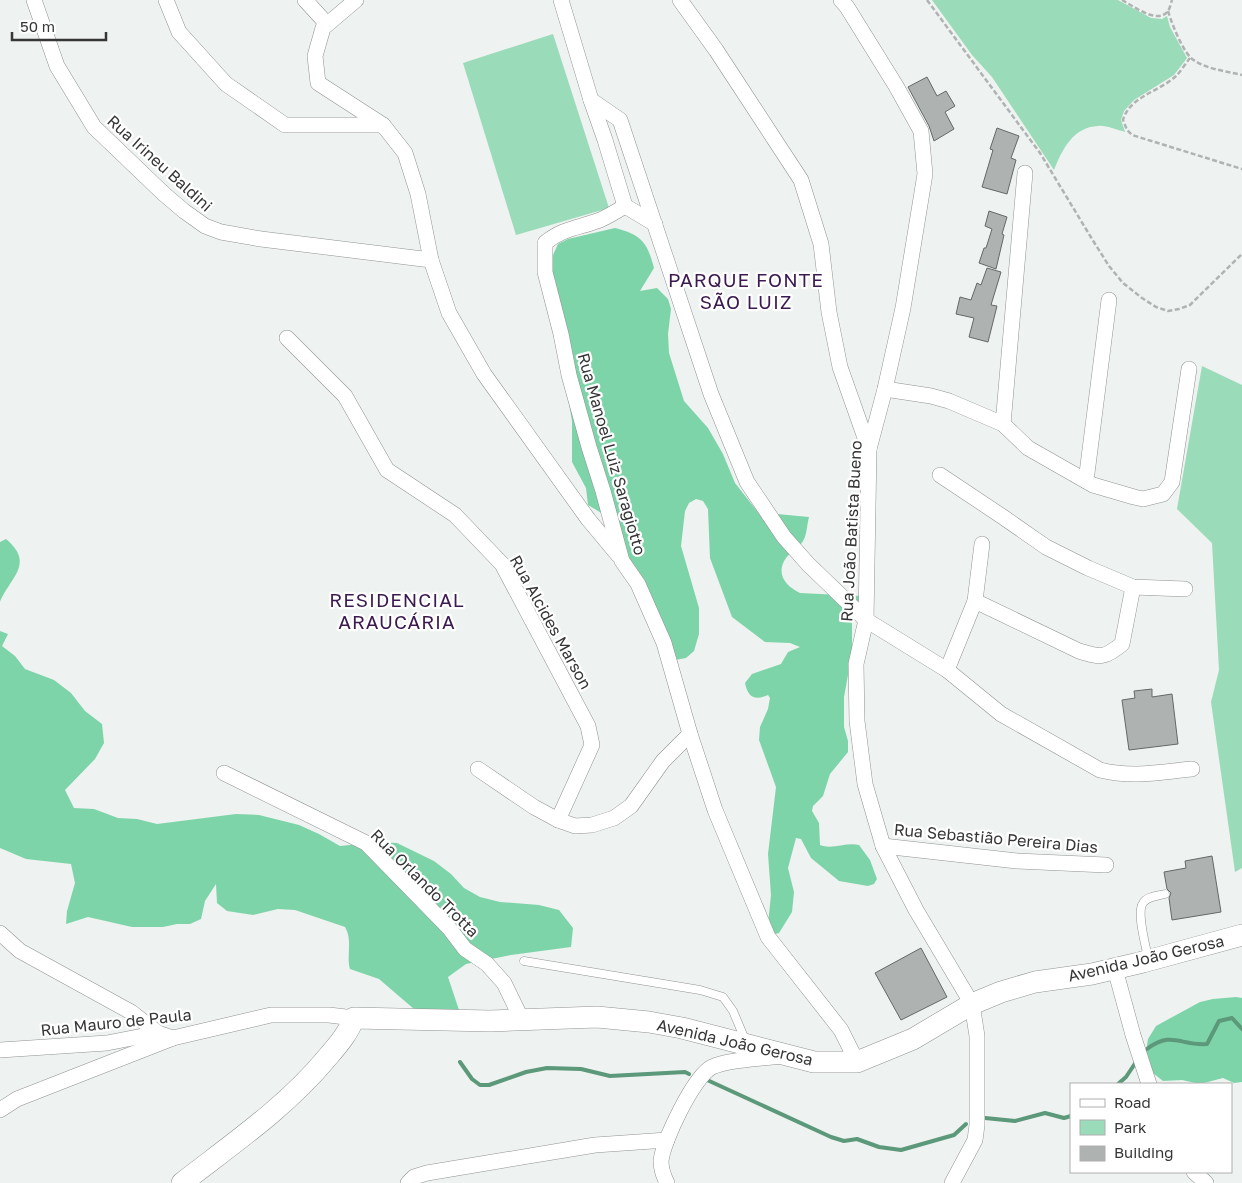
<svg xmlns="http://www.w3.org/2000/svg" width="1242" height="1183" viewBox="0 0 1242 1183" font-family="'Golos Text',sans-serif">
  <rect width="100%" height="100%" fill="#eef2f0"/>
  <g fill="#9adbb9">
    <path d="M932,0H1118L1151,18L1162,19L1167,16L1170,27L1187,58L1174,75L1134,100L1124,111L1121,120L1125,132C1117,130 1106,125 1098,126C1073,127 1062,150 1054,170L992,77L972,55Z"/>
    <polygon points="553,34 609,208 516,235 463,63"/>
    <polygon points="1202,366 1242,385 1242,868 1235,872 1211,702 1219,670 1212,543 1177,509"/>
  </g>
  <g fill="#7ed4a9">
    <path d="M615,228C642,235 647,242 654,268L640,291L657,288L668,299L671,309L668,334L669,353L684,401L708,428L723,454L735,483L757,511L766,516L777,514L809,517C807,524 807,535 803,541C799,548 791,552 786,558C775,574 786,586 800,593L861,596L852,612V653L844,697V727L848,741V752L830,774L823,796L813,806L812,811L819,823L820,845C832,850 846,842 859,845L870,860L877,879L874,884L868,886L839,881L811,858L801,839L796,838L788,868L794,892L792,912L779,933L775,934L768,924L771,895L768,854L776,787L759,740L760,727L768,709L770,698L768,695C754,701 748,697 745,683L752,674L781,664L788,652L800,647L790,643L765,642L732,617L710,558L708,509L703,501L696,499L689,503L685,511L681,546L699,608V634L694,651L686,658L675,660L603,514L588,505L586,488L572,462V421L551,299L553,255L558,244L568,239Z"/>
    <path d="M6,539C35,564 11,576 0,602V542Z"/>
    <path d="M0,631L8,634L2,646L15,656L25,669L54,680L71,693L85,711L102,724L104,743L95,759L65,790L74,808L94,809L118,818L137,819L157,824L236,814L259,815L299,825L319,834L340,846L378,842L397,843L434,861L451,874L464,888L480,897L500,902L539,905L559,910L573,928L571,947L511,955L466,964L448,977L459,1010L457,1016L414,1009L379,979L350,969C346,956 353,940 345,927L295,910L278,909L253,915L227,911L217,903L216,884L205,901L201,919L190,924H177L163,927H132L88,917L66,924L67,911L75,883L71,864L26,859L0,848Z"/>
    <polygon points="1236,997 1242,998 1242,1082 1234,1083 1223,1078 1200,1084 1182,1080 1163,1081 1153,1073 1146,1052 1148,1039 1156,1026 1200,1002 1213,999"/>
  </g>
  <g fill="none" stroke-linecap="round" stroke-linejoin="round">
    <g stroke="#5c987a" stroke-width="4">
      <path d="M1147,1049C1172,1030 1180,1046 1207,1044L1219,1021L1232,1018L1242,1029"/>
      <polyline points="460,1062 472,1079 480,1085 489,1085 526,1072 547,1068 581,1069 610,1076 685,1072 689,1074"/>
      <polyline points="705,1079 831,1137 844,1141 857,1139 879,1147 901,1150 954,1135 966,1124"/>
      <polyline points="1118,1084 1126,1077 1136,1062"/>
      <polyline points="985,1118 1015,1121 1045,1113 1064,1118 1071,1116"/>
    </g>
  </g>
  <g fill="#aeb2b0" stroke="#646866">
    <polygon points="927,77 937,96 946,91 955,106 945,112 954,129 934,141 929,126 908,87"/>
    <polygon points="997,128 1019,136 1011,158 1016,160 1007,194 982,187 993,150 990,149"/>
    <polygon points="989,211 1007,217 1002,234 1004,235 996,269 979,263 984,248 986,248 992,229 985,226"/>
    <polygon points="987,268 1001,272 991,305 997,306 988,342 969,337 974,318 956,314 960,297 971,300 977,283 981,285"/>
    <polygon points="1152,689 1152,697 1172,694 1178,744 1129,750 1122,700 1135,698 1134,691"/>
    <polygon points="1212,856 1221,912 1172,920 1169,898 1171,893 1167,889 1164,872 1186,868 1185,861"/>
    <polygon points="921,948 947,997 901,1020 875,973"/>
  </g>
  <g fill="none" stroke-linecap="round" stroke-linejoin="round">
    <g stroke="#909391" stroke-width="9">
      <g id="service">
        <path d="M1148,958C1146,946 1136,912 1143,903C1147,896 1158,896 1165,894"/>
        <polyline points="524,961 700,990 723,997 733,1011 746,1042"/>
      </g>
    </g>
    <g stroke="#909391" stroke-width="16">
      <g id="minor">
        <polyline points="34,0 57,66 94,127 164,194 184,211 205,226 221,232 261,239 431,260"/>
        <polyline points="166,0 179,32 226,84 285,125 383,125"/>
        <polyline points="305,0 327,24"/>
        <polyline points="356,0 323,28 315,56 318,83 383,125 405,153 418,194 431,260 449,313 484,374 588,519 618,555"/>
        <path d="M561,0L591,100L620,120L711,394L747,482L784,537L808,564L866,620L947,670L1001,714L1100,770C1132,778 1160,772 1192,769"/>
        <polyline points="680,0 716,50 801,180 821,244 829,312 840,367 869,449"/>
        <polyline points="841,0 847,7 896,86 921,131 925,174 903,308 885,389 869,449 866,620 856,664 857,721 865,784 883,846 916,910 972,1004 977,1036 977,1125 975,1140 952,1183"/>
        <path d="M591,100L605,140L625,206C617,211 609,216 600,220C579,228 563,228 545,243V272L561,334L569,375L589,447L603,491L622,561L638,584L664,643L690,734L715,810L768,937L841,1030L857,1062"/>
        <polyline points="625,206 655,224"/>
        <polyline points="287,338 345,396 387,470 455,515 502,564 588,726 592,745 558,820"/>
        <polyline points="885,389 931,396 949,401 1003,424 1028,448 1093,485 1134,497 1143,499 1163,494 1172,482 1189,369"/>
        <polyline points="1003,424 1025,173"/>
        <polyline points="940,475 1003,517 1046,547 1088,568 1133,587 1185,589"/>
        <polyline points="1086,481 1109,300"/>
        <path d="M975,601L1079,651C1102,658 1104,658 1122,644L1133,587"/>
        <polyline points="947,670 975,601 982,544"/>
        <polyline points="478,769 534,807 558,820 575,826 592,825 614,818 631,806 663,761 690,734"/>
        <polyline points="224,773 366,843 449,928 465,949 487,964 504,983 522,1020"/>
        <polyline points="883,846 1017,861 1106,865"/>
        <polyline points="0,933 20,951 131,1012 158,1033"/>
        <polyline points="1115,969 1133,1035 1149,1084"/>
        <polyline points="0,1050 107,1043 158,1033 173,1038 271,1015 329,1015 354,1018"/>
        <polyline points="0,1110 17,1099 173,1038"/>
        <polyline points="1194,1172 1206,1183"/>
        <polyline points="408,1183 414,1177 427,1173 595,1145 667,1140"/>
        <path d="M667,1183C664,1177 661,1167 661,1161C663,1141 694,1076 712,1067C729,1059 760,1059 780,1056"/>
      </g>
    </g>
    <g stroke="#909391" stroke-width="22">
      <path id="secondary" d="M182,1183C232,1144 285,1108 326,1059C337,1046 348,1034 354,1018L490,1021L597,1017L649,1022L682,1028L814,1062H857L913,1039L972,1004L1001,992L1035,982L1092,974L1143,962L1242,935"/>
    </g>
    <g stroke="#b0b3b1" stroke-width="2.5" stroke-dasharray="5 2.5" stroke-linecap="butt">
      <polyline points="927,0 1040,153 1092,239 1109,266 1123,283 1142,298 1156,307 1168,311 1179,309 1190,305 1242,254"/>
      <path d="M1122,0C1133,6 1158,25 1168,11C1170,8 1171,3 1172,0"/>
      <path d="M1168,11C1172,24 1181,47 1190,57C1202,69 1227,71 1242,75"/>
      <path d="M1190,58C1186,63 1181,71 1176,76C1159,92 1130,96 1123,120L1127,130L1132,135L1242,169"/>
    </g>
    <use href="#service" stroke="#fff" stroke-width="8"/>
    <use href="#minor" stroke="#fff" stroke-width="15"/>
    <use href="#secondary" stroke="#fff" stroke-width="21"/>
  </g>
  <g text-anchor="middle" dominant-baseline="central" stroke-width="4.5" stroke-linejoin="round" paint-order="stroke">
    <g font-size="16" fill="#353635" stroke="#fefffe">
      <text transform="translate(160 163) rotate(42)">Rua Irineu Baldini</text>
      <text transform="translate(612 454) rotate(74)">Rua Manoel Luiz Saragiotto</text>
      <text transform="translate(851 531) rotate(-87)">Rua João Batista Bueno</text>
      <text transform="translate(551 622) rotate(61)">Rua Alcides Marson</text>
      <text transform="translate(996 838) rotate(5)">Rua Sebastião Pereira Dias</text>
      <text transform="translate(425 883) rotate(45)">Rua Orlando Trotta</text>
      <text transform="translate(1146 958) rotate(-13)">Avenida João Gerosa</text>
      <text transform="translate(116 1022) rotate(-6)">Rua Mauro de Paula</text>
      <text transform="translate(735 1042) rotate(13)">Avenida João Gerosa</text>
    </g>
    <g font-size="19" letter-spacing="1" fill="#3c1950" stroke="#fefffe">
      <text x="746" y="279">PARQUE FONTE<tspan x="746" dy="22">SÃO LUIZ</tspan></text>
      <text x="397" y="599">RESIDENCIAL<tspan x="397" dy="22">ARAUCÁRIA</tspan></text>
    </g>
  </g>
  <rect x="1070" y="1083" width="162" height="90" fill="#fefffe" stroke="#aeafae"/>
  <rect x="1080" y="1099" width="25" height="8" fill="#ffffff" stroke="#aeafae"/>
  <text x="1114" y="1108" font-size="15" fill="#353635">Road</text>
  <rect x="1080" y="1120" width="25" height="15" fill="#9adbb9" stroke="#aeafae"/>
  <text x="1114" y="1133" font-size="15" fill="#353635">Park</text>
  <rect x="1080" y="1146" width="25" height="15" fill="#aeb2b0" stroke="#aeafae"/>
  <text x="1114" y="1158" font-size="15" fill="#353635">Building</text>
  <path d="M12 32v8h94v-8" fill="none" stroke="#353635" stroke-width="2.5"/>
  <text x="20" y="32" font-size="15" fill="#353635" stroke="#fefffe" stroke-width="4" paint-order="stroke">50 m</text>
</svg>
